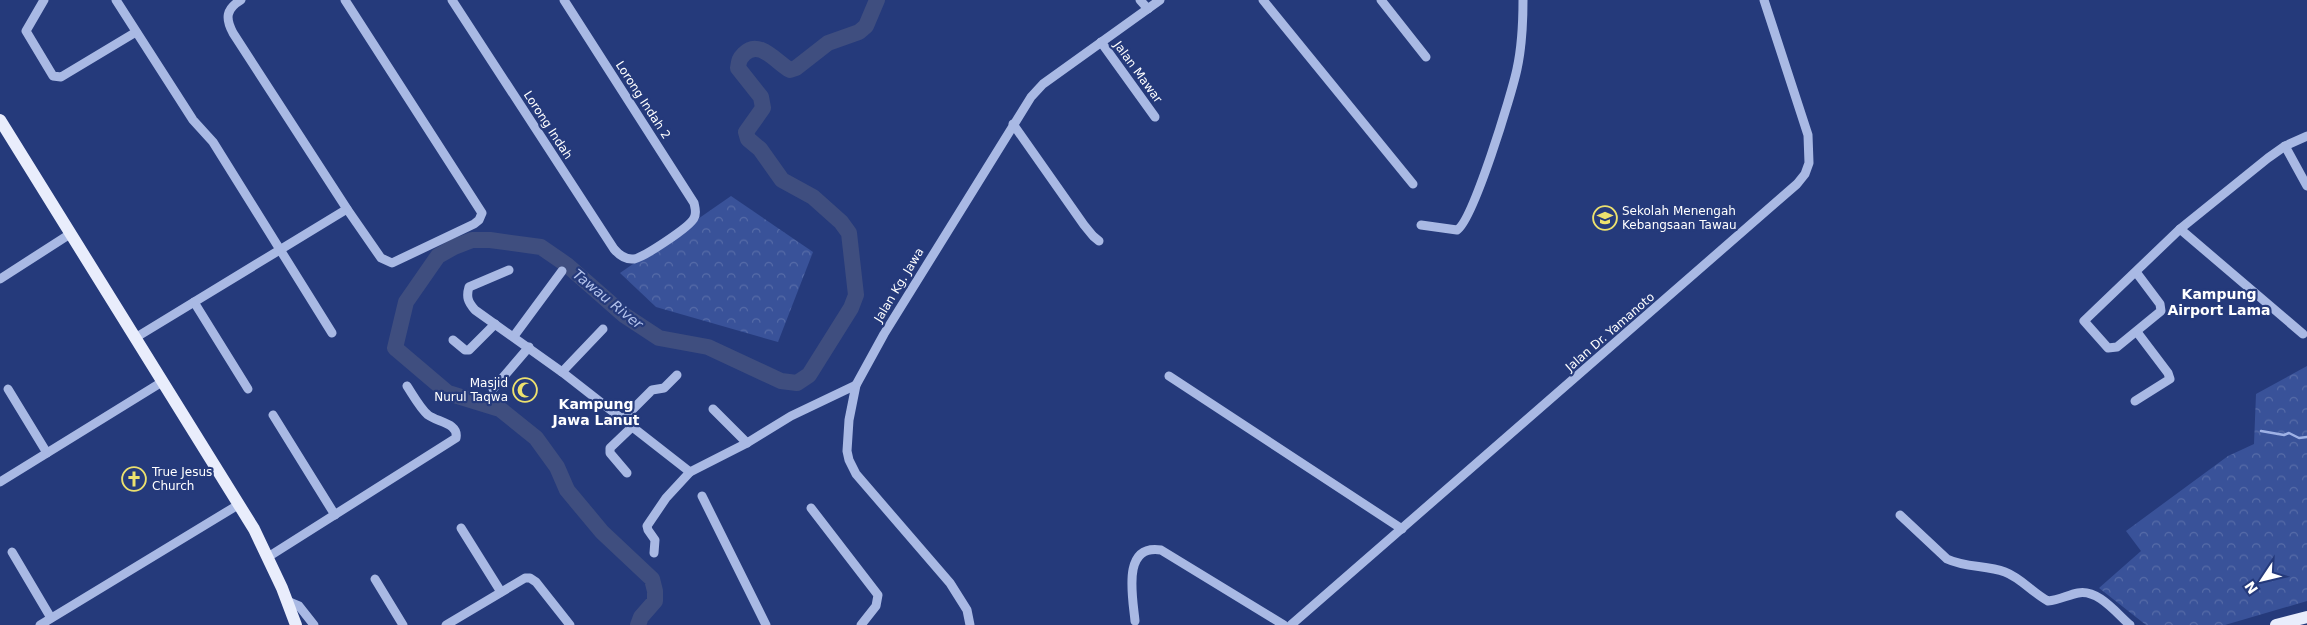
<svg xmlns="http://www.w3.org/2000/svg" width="2307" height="625" viewBox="0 0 2307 625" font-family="'DejaVu Sans',sans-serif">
  <defs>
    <pattern id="park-crowns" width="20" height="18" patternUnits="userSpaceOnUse" patternTransform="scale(1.25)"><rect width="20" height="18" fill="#395299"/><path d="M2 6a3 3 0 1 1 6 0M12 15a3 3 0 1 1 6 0" fill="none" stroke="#576ca8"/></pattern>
  </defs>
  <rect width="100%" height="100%" fill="#253a7b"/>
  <g fill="url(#park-crowns)">
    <polygon points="731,196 813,252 778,342 656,307 620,273"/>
    <polygon points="2307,366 2307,601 2225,625 2146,625 2099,588 2141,551 2126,531 2228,456 2254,444 2256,394"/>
  </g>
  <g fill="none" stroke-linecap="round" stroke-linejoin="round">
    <polyline stroke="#9eb1e5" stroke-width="2.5" points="2261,431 2284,435 2289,433 2299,438 2307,437"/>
    <path stroke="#3f4e7f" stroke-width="16" d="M638,625L641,617L655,601V591L652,579L602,532L567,490L557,467L536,438L500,409L448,393L395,348L406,302L438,256L454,247L472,240H490L541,247L567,265L624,315L659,338L708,347L781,381L797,383L809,375L851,308L856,295L849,233L841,222L813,197L782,180L760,149L748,139L746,132L763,108L761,97L738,68C739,61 739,59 744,54C759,38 777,63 790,70L796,68L828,43L859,32L866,26L877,0"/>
    <g stroke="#a9b9e4" stroke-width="9">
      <polyline points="44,0 26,31 53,76 61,77 136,32"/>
      <polyline points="116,0 193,120 213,142 332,333"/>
      <path d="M241,0C226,9 225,18 233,33L347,209L381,258L392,263L474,224L479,220L482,213L345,0"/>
      <path d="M452,0L614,249C619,255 625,260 634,259C644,257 690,227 694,218C697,213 695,208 694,203L564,0"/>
      <polyline points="1140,0 1148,9"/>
      <polyline points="1263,0 1413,184"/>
      <polyline points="1381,0 1426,57"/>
      <polyline points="1101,42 1155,117"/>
      <polyline points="1013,124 1084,225 1093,236 1099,241"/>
      <polyline points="2285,146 2307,186"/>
      <path d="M1421,225L1457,230C1473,221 1512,93 1517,69C1522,46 1523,23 1523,0"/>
      <polyline points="2180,229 2303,334"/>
      <path d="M509,270L469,287C466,297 468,302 475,310L562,372L690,472"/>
      <polyline points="2136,272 2160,304 2161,311 2117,347 2108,348 2084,321 2180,229 2268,158 2285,146 2307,136"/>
      <polyline points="0,279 70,234"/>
      <polyline points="194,302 248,389"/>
      <polyline points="514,336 562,271"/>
      <polyline points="135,338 347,209"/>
      <polyline points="453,340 465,350 469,350 495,324"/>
      <polyline points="562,372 603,329"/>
      <polyline points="1169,376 1402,529"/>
      <polyline points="8,389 47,453"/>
      <polyline points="493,389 529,347"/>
      <polyline points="2135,401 2170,379 2168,373 2137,332"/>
      <polyline points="713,409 747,443"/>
      <polyline points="273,415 335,515"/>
      <polyline points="623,419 652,390 664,388 677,375"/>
      <polyline points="627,473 610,453 610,448 632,427"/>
      <polyline points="0,482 162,382"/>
      <polyline points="702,496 766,625"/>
      <polyline points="811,508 878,595 876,606 861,625"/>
      <path d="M1900,515L1947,559C1966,568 1986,565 2005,572C2021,578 2033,593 2048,601C2059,600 2068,595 2078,593C2098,589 2116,613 2130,625"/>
      <polyline points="461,528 501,592"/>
      <polyline points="12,552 51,618"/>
      <polyline points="654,553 655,540 648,530 647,526 666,498 690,472 747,443 791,416 856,385"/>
      <path d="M268,557L456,438C459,423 437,422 428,415C420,408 413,395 407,386"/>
      <polyline points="375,579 403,625"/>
      <polyline points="287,601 299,606 314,625"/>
      <path d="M1135,621C1133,598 1121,544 1161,550L1284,625"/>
      <polyline points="40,625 238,505"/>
      <polyline points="446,625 525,578 530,578 536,582 570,625"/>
      <polyline points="970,625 967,610 950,583 856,474 849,460 847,451 849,420 856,385 884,334 1031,97 1043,84 1160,0"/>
      <polyline points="1291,625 1797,184 1805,174 1809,163 1808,135 1764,0"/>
    </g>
    <g stroke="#e9edfc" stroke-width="12">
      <polyline points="0,120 254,529 282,588 296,625"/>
      <polyline points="2276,625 2307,617"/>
    </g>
  </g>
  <defs>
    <g id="school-ring" transform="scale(1.25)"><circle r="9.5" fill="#253a7b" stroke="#ede16e" stroke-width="1.5"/><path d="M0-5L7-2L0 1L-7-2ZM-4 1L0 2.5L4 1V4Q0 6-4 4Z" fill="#ede16e"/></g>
    <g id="mosque-ring" transform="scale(1.25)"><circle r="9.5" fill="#253a7b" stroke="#ede16e" stroke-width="1.5"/><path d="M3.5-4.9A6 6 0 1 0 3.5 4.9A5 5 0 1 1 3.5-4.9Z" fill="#ede16e"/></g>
    <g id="church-ring" transform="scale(1.25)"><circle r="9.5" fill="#253a7b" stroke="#ede16e" stroke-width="1.5"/><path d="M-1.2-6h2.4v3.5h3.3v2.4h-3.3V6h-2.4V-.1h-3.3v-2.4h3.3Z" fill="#ede16e"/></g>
  </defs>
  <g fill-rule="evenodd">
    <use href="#school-ring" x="1605" y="218"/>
    <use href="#mosque-ring" x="525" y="390"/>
    <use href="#church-ring" x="134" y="479"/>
  </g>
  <g text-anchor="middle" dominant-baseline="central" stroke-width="4.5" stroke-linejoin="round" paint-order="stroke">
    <g font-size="12" fill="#fff" stroke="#253a7b">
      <text transform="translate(1138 72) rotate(54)">Jalan Mawar</text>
      <text transform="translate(643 100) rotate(57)">Lorong Indah 2</text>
      <text transform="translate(548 125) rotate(57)">Lorong Indah</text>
      <text transform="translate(899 285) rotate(-59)">Jalan Kg. Jawa</text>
      <text transform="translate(1610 332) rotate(-41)">Jalan Dr. Yamanoto</text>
    </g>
    <g font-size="12" fill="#fff" stroke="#253a7b" text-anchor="start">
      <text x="1622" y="211">Sekolah Menengah<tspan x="1622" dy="14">Kebangsaan Tawau</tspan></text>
      <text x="508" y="383" text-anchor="end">Masjid<tspan x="508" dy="14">Nurul Taqwa</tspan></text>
      <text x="152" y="472">True Jesus<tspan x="152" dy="14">Church</tspan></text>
    </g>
    <g font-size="14" font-weight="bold" fill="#fff" stroke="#253a7b">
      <text x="2219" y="294">Kampung<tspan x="2219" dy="16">Airport Lama</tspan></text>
      <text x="596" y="404">Kampung<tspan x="596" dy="16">Jawa Lanut</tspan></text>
    </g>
    <g font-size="14" font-style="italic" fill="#b4c3ec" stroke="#253a7b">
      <text transform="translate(608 299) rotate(39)">Tawau River</text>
    </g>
  </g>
  <g transform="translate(2262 580) rotate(235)" stroke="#253a7b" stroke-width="4" paint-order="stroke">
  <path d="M0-4L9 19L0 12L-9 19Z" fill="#ffffff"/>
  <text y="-8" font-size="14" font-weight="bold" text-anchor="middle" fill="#ffffff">N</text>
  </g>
</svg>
